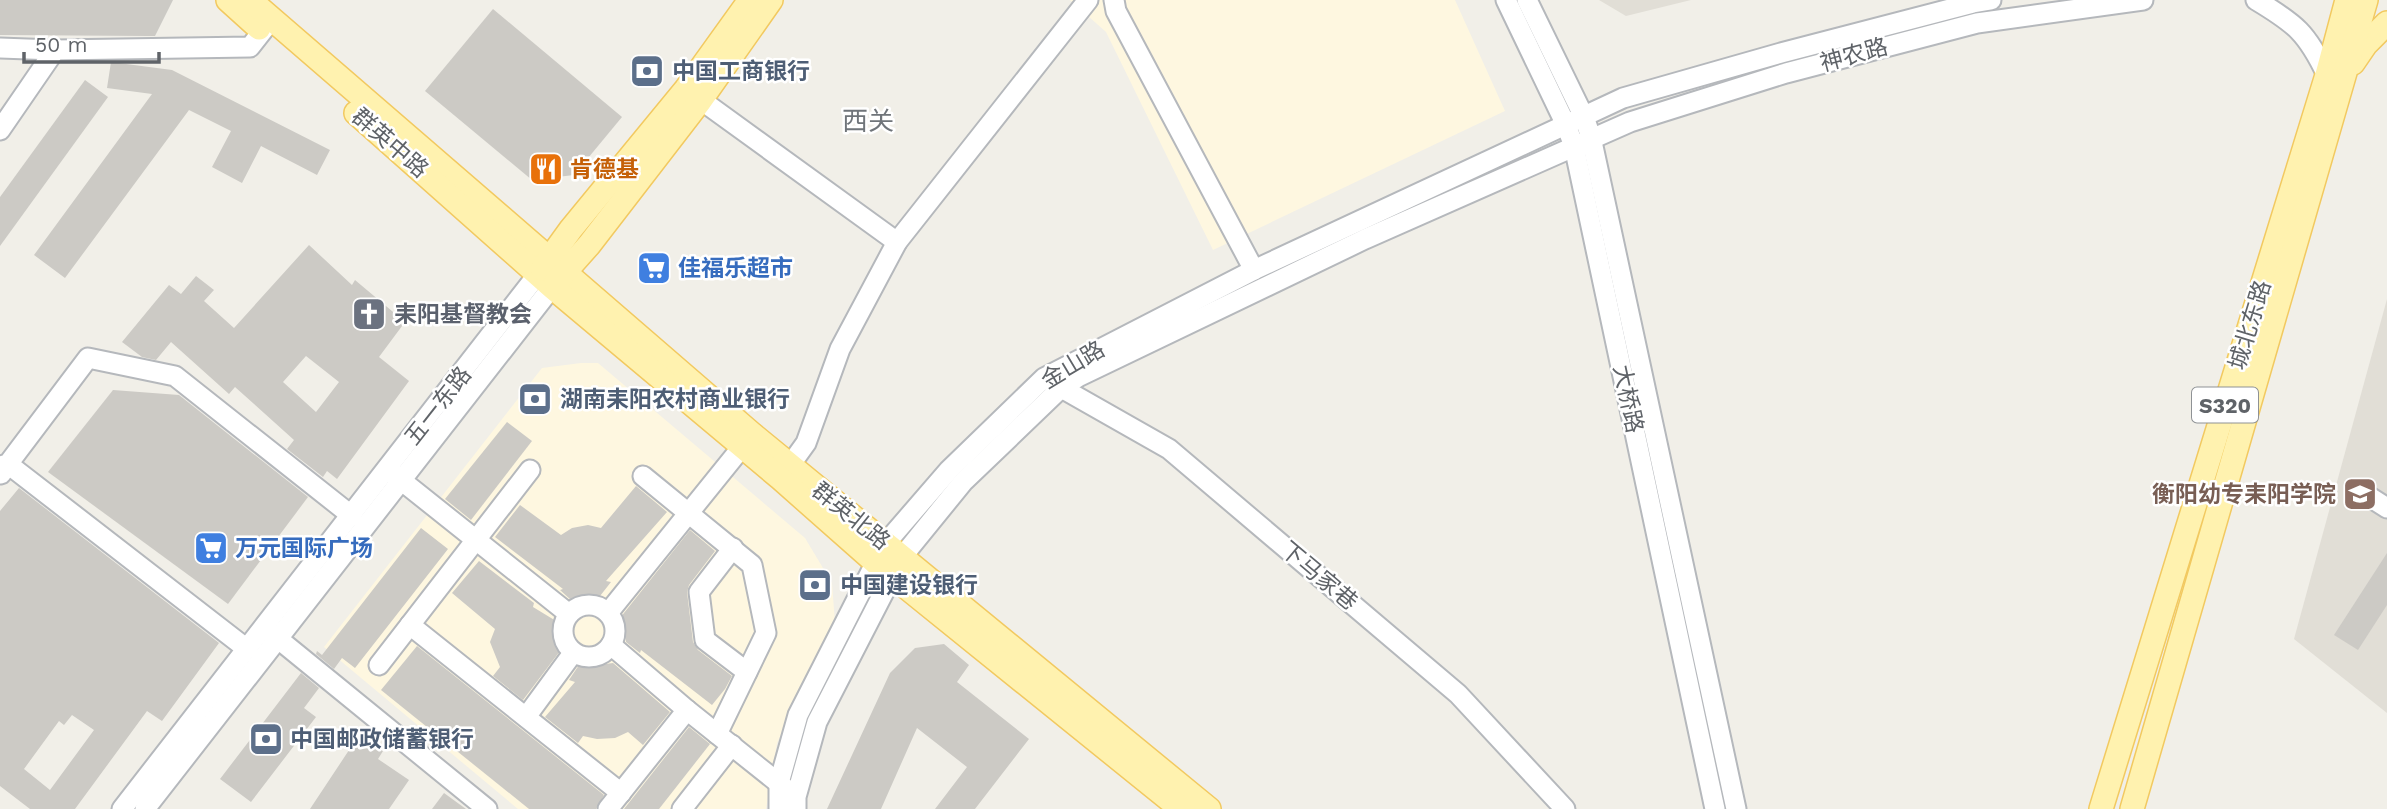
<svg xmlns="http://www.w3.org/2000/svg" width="2387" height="809" viewBox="0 0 2387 809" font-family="'Work Sans','Noto Sans SC',sans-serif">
  <rect width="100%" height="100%" fill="#f1efe8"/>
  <g fill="#fef7e0">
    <polygon points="1070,0 1455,0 1505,111 1213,250 1106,32"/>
    <polygon points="581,363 598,363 805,538 832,583 835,623 777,743 766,809 518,809 324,647 542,368"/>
  </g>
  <g fill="#e1ded6">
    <polygon points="1599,0 1691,0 1626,16"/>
    <polygon points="2387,299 2387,713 2294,639"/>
  </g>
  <g fill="#cccac5" fill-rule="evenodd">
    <polygon points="0,0 173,0 155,36 147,36 0,35"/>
    <polygon points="493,9 622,117 574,175 532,180 425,91"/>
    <polygon points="111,62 172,70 330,150 317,175 261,146 242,183 212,167 231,131 189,110 65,278 34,255 152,94 107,88"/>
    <polygon points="85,80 108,97 0,246 0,197"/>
    <path d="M309,245L352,285L355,280L405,322L379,357L409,381L337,479L327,471L323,477L287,449L294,440L235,387L229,394L171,342L156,360L142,357L122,342L169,285L181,294L196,276L214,290L204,301L234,328ZM306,356L339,382L316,412L283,382Z"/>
    <polygon points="113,390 179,395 308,497 228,604 48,472"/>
    <polygon points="507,422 532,441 471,520 445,499"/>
    <polygon points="636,486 667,512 606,581 611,582 600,596 580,595 571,600 560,590 563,589 495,537 520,505 561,535 572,528 588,525 601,528"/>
    <path d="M19,488L219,643L162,721L147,711L75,809H30L0,786V511ZM72,715L94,730L50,790L24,769L59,721L64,725Z"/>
    <polygon points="421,528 448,549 355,668 342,658 334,669 316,654 317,651 322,655"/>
    <polygon points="690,530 715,551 689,585 687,592 693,642 698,650 732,676 725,689 712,705 641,650 640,653 626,642 624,626 620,618"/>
    <polygon points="2387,553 2387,605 2358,650 2334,635"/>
    <polygon points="479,561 534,603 533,607 556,621 553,631 556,644 560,651 523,700 493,676 500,667 490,642 495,629 452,593"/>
    <polygon points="944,644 969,665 957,682 1029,739 975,809 935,809 967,767 917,728 881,809 827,809 890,673 915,648"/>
    <polygon points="417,646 604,795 596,809 529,809 381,690"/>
    <polygon points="613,663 670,712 643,745 628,732 615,738 597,739 583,736 578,743 545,717 575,682 569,680 579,665 591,666"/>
    <polygon points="301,673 319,688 304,708 316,717 251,802 220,779"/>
    <polygon points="689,727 710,744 659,809 624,809"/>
    <polygon points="359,735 383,751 378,759 409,780 389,809 310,809"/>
    <polygon points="444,793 466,809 432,809"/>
  </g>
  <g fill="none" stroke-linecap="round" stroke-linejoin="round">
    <g stroke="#b5b8bc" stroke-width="23">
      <g id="minor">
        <polyline points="1114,0 1116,11 1254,270"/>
        <polyline points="1506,0 1566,125 1574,146 1715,809"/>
        <polyline points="1527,0 1584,117 1591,137 1736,809"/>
        <path d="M2256,0C2296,24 2307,33 2327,75"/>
        <polyline points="0,48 55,50 250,47 272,19"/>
        <polyline points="690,92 897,242"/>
        <polyline points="0,130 55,50"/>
        <polyline points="1051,382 1169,449 1458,694 1565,809"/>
        <polyline points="0,466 8,464 88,358 175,376 352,516"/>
        <polyline points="392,473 569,614"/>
        <polyline points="1,474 8,464 247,649"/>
        <polyline points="783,475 806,443 840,349 897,242 1088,0"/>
        <polyline points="643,476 752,565 766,633 717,734"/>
        <polyline points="2365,494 2387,508"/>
        <polyline points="733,548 699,592 705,640 747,672"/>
        <circle cx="589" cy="631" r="26"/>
        <polyline points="608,613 750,437"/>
        <polyline points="410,625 621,793"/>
        <polyline points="271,633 487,809"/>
        <polyline points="611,645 687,710 786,789"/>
        <polyline points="379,665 530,470"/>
        <polyline points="526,717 573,653"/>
        <polyline points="122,809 538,274"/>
        <polyline points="145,809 552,287"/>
        <polyline points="608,809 687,710"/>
        <polyline points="682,809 732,745"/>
        <polyline points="779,809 779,783 798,715 885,544 949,470 1044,378 1254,270 1623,98 1781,53 1973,3 1991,0"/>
        <polyline points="796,809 796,797 817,722 902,557 963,482 1061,388 1078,377 1365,239 1630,122 1786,73 1977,23 2143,0"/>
      </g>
    </g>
    <g stroke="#f2c960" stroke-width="26">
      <g id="major">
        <polyline points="228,0 259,28"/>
        <polyline points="250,0 752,434 1209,809"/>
        <polyline points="2353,63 2366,44 2387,23"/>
        <polyline points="356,113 552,287 780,478 875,562 1181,809"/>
        <polyline points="542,269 571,229 686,89 750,0"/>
        <polyline points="556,282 589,245 700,101 771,0"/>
        <polyline points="2101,809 2327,75 2347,0"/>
        <polyline points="2132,809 2366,0"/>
      </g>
    </g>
    <use href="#minor" stroke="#fff" stroke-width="19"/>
    <use href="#major" stroke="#fff2af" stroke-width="23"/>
  </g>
  <defs>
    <g id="bank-square" transform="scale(1.75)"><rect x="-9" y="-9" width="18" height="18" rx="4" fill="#5c6f8a" stroke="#fff"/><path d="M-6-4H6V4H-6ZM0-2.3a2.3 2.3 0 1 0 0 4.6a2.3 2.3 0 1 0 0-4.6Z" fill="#fff"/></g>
    <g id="restaurant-square" transform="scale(1.75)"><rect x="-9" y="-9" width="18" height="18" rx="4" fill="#e8710a" stroke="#fff"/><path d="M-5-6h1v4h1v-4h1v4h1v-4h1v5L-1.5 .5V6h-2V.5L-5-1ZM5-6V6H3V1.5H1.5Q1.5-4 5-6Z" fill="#fff"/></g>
    <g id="supermarket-square" transform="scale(1.75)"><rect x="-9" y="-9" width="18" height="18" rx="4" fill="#3f7fe0" stroke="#fff"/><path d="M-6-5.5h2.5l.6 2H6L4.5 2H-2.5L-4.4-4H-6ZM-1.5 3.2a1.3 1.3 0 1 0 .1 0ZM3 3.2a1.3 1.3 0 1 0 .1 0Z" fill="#fff"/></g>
    <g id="church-square" transform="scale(1.75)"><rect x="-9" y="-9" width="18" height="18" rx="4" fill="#6b7280" stroke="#fff"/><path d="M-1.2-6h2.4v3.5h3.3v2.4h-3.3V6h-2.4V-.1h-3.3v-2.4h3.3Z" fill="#fff"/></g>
    <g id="university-square" transform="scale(1.75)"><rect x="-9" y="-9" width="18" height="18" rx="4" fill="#8d6e63" stroke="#fff"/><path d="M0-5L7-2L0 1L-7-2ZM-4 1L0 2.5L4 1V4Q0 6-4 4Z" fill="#fff"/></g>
  </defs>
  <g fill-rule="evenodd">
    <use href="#bank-square" x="647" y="71"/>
    <use href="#restaurant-square" x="546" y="169"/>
    <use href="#supermarket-square" x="654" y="268"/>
    <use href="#church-square" x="369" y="314"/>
    <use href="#bank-square" x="535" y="399"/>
    <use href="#university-square" x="2360" y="494"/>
    <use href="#supermarket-square" x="211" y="548"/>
    <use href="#bank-square" x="815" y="585"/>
    <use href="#bank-square" x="266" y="739"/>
  </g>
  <g text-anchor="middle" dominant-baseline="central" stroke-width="5" stroke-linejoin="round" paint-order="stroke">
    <rect fill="#fff" stroke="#8f9295" stroke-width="2" x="2192" y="387.5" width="66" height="35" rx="5"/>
    <g font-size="21" font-weight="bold" fill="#5f6368">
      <text x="2225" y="405">S320</text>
    </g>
    <g font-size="23" fill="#5f6368" stroke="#fff">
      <text transform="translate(1854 55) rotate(-15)">神农路</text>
      <text transform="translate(390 143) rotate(41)">群英中路</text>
      <text transform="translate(2250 325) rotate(-73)">城北东路</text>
      <text transform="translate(1073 365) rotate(-31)">金山路</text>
      <text transform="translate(1628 399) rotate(78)">大桥路</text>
      <text transform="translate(438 406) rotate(-52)">五一东路</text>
      <text transform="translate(851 516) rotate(39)">群英北路</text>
      <text transform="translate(1319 576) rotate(40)">下马家巷</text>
    </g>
    <g font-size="23" font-weight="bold" fill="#4e5e75" stroke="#fff" text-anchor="start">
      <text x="672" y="71">中国工商银行</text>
      <text x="560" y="399">湖南耒阳农村商业银行</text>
      <text x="840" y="585">中国建设银行</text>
      <text x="290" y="739">中国邮政储蓄银行</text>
    </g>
    <g font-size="23" font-weight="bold" fill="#c56008" stroke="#fff" text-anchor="start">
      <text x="570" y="169">肯德基</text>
    </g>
    <g font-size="23" font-weight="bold" fill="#366cbe" stroke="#fff" text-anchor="start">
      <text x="678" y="268">佳福乐超市</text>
      <text x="235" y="548">万元国际广场</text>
    </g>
    <g font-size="23" font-weight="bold" fill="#5b616d" stroke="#fff" text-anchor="start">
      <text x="394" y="314">耒阳基督教会</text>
    </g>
    <g font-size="23" font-weight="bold" fill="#785e54" stroke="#fff" text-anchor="end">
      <text x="2336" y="494">衡阳幼专耒阳学院</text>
    </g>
    <g font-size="26" fill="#70757a" stroke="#fff">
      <text x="868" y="121">西关</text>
    </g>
  </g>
  <path d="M24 52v10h135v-10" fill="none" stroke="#5f6368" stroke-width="3.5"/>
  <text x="35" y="52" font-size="21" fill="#5f6368" stroke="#ffffff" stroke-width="5" paint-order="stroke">50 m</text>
</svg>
